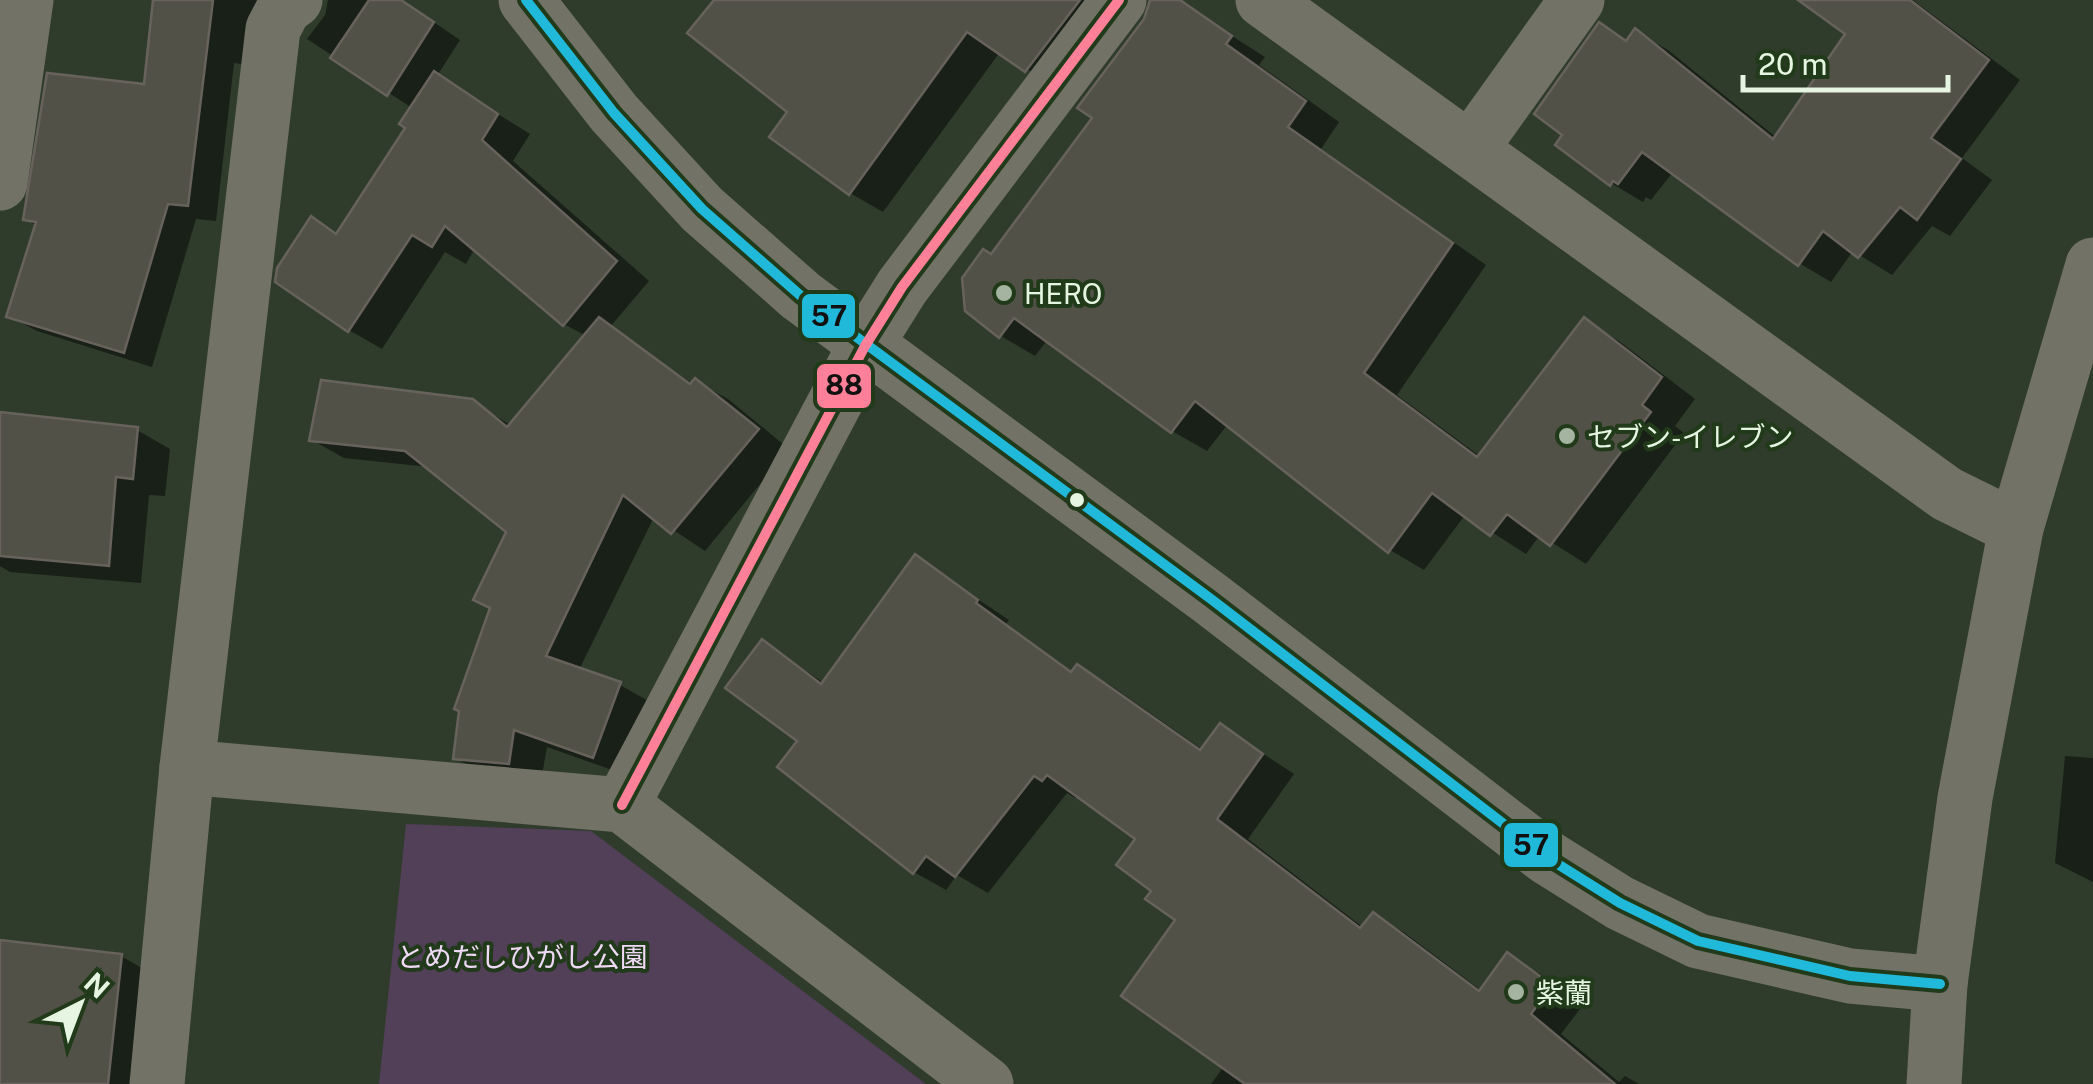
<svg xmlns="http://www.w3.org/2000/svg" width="2093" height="1084" viewBox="0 0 2093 1084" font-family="'Public Sans','Noto Sans JP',sans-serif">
  <rect width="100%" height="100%" fill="#2f3c2b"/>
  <polygon fill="#523f58" points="406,824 591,831 926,1084 379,1084"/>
  <g fill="#0007">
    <polygon points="155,0 292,0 257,66 234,63 216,221 196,219 152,367 37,331 9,316 37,226 26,219 146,86"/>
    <polygon points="328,0 401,0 460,40 437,76 530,134 513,161 649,281 610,327 693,384 695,381 728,399 789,449 705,551 654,517 579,670 620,685 652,703 626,775 547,747 541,781 488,776 455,758 509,532 429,467 344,458 312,440 472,402 512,426 586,336 564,324 475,248 466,264 445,252 382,349 349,330 312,220 338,235 409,127 412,108 307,39 325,15"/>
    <polygon points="717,0 1111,0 1059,89 1000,52 883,212 850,193 773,136 791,111"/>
    <polygon points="1802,0 1913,0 2020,80 1962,158 1992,180 1950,236 1932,226 1892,275 1853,251 1831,282 1799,263 1673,172 1651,200 1646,197 1643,202 1611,183 1566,135 1600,26 1628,42 1636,32 1668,50 1777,138 1848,33"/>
    <polygon points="1177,1 1265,57 1259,65 1339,122 1321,149 1486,265 1397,395 1481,457 1584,321 1619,341 1695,399 1675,426 1684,433 1586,564 1540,535 1526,554 1465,515 1424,570 1390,550 1228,424 1207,451 1172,431 1048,339 1035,356 1001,336 967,310 992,257"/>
    <polygon points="137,430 170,449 165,496 149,495 141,583 10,572 0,566 0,444"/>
    <polygon points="916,558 1009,620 1006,624 1073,672 1077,667 1110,685 1203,750 1221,726 1294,774 1248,839 1364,928 1373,915 1405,933 1482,991 1508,956 1540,974 1583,1005 1561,1034 1619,1082 1625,1076 1639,1084 1211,1084 1224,1066 1178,919 1155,890 1139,838 1078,794 1075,798 1067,793 988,893 957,875 946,890 914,872 800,740 763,642 824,683"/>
    <polygon points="2065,756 2093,758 2093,882 2055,863"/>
    <polygon points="0,942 121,956 166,982 155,1084 0,1084"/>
  </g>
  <g fill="#525148" stroke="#67625b" stroke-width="2.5">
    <polygon points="153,0 213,0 188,206 168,204 124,353 6,317 36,222 23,220 47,73 144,84"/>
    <polygon points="369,0 401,0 434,22 387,96 330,58"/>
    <polygon points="714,0 1080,0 1025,72 967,32 849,195 769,137 787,112 687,33"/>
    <polygon points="1150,0 1180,0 1232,36 1226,44 1306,101 1288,127 1453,243 1364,373 1477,457 1584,317 1662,377 1642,405 1651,412 1550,546 1507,514 1490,536 1432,493 1388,553 1195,401 1171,433 1014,318 999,338 965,311 962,278 983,249 991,254 1092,118 1077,108 1144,19"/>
    <polygon points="1798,0 1910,0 1989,60 1931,138 1961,159 1917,220 1900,207 1858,258 1823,231 1798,266 1642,152 1618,184 1613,181 1610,186 1555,145 1562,135 1534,114 1599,22 1626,41 1635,28 1773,139 1845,34"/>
    <polygon points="434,71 498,114 482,140 617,261 563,326 445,226 432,247 412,235 348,332 275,282 277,268 311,216 336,234 405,128 399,124"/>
    <polygon points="599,317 690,384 695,378 759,429 671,534 623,495 546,656 621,682 593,758 514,730 509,764 453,759 459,711 454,709 490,608 473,600 506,532 405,451 309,441 321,380 473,399 507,427"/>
    <polygon points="0,412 138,427 133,479 116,477 109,566 0,556"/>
    <polygon points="915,554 978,600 976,603 1071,672 1077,664 1200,750 1220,723 1263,754 1217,819 1360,928 1373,912 1479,991 1507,952 1552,985 1531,1014 1615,1084 1245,1084 1121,996 1175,920 1145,899 1151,891 1116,865 1135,839 1047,775 1042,781 1034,776 955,877 926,856 913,874 777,767 797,741 725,688 762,639 821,684"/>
    <polygon points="0,940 122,954 108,1084 0,1084"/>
  </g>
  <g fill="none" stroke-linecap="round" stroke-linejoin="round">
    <g stroke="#727267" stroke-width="55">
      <polyline points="295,0 284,8 273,29 187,767 622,805 986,1084"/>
      <polyline points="1263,0 1947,494 2016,528"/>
      <polyline points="1471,148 1577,0"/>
      <polyline points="0,183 26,0"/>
      <polyline points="622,805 865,346 902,287 1119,0"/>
      <polyline points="157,1084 187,767"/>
    </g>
    <g stroke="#727267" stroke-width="55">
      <polyline points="526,0 614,113 702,209 801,296 1211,599 1548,858 1620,903 1698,941 1850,976 1940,984"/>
      <polyline points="1934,1084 1940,984 1965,798 2016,528 2093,265"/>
    </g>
    <g stroke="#213a19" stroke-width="18">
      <polyline id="bus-1" points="526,0 614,113 702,209 801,296 1211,599 1548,858 1620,903 1698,941 1850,976 1940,984"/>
    </g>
    <g stroke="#213a19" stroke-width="18">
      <polyline id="bus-2" points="622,805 865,346 902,287 1119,0"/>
    </g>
    <use href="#bus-1" stroke="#20b9da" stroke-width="10"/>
    <use href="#bus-2" stroke="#ff8098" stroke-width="10"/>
  </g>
  <g fill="#a5b4a1" stroke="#213a19" stroke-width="4">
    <circle cx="1004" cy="293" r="10"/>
    <circle cx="1567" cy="436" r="10"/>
    <circle cx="1516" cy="992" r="10"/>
  </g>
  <circle fill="#e5f5e1" stroke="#213a19" stroke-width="4" cx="1077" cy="500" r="9"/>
  <g text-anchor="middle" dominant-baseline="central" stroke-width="8" stroke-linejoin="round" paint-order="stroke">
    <g font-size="28" fill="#e5f5e1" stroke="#213a19" text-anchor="start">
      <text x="1024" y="293">HERO</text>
      <text x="1587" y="436">セブン-イレブン</text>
      <text x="1536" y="992">紫蘭</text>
    </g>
    <g font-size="28" fill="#f0d9f6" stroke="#213a19">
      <text x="522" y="956">とめだしひがし公園</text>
    </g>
  </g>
  <g stroke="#213a19" stroke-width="4">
    <rect x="800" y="292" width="57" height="48" rx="10" fill="#20b9da"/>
    <rect x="815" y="362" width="58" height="48" rx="10" fill="#ff8098"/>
    <rect x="1502" y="821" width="58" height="48" rx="10" fill="#20b9da"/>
  </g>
  <g font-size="28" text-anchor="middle" font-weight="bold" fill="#111">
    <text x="829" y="326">57</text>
    <text x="844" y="395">88</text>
    <text x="1531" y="855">57</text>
  </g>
  <g transform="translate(80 1004) rotate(42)" stroke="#213a19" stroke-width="8" paint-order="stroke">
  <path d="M0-8L18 38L0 25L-18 38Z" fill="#e5f5e1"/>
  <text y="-15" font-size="28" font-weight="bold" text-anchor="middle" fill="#e5f5e1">N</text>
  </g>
  <path d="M1743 75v15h205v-15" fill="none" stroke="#e5f5e1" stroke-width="5"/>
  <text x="1758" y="75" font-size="30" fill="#e5f5e1" stroke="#213a19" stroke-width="8" paint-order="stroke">20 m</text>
</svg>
